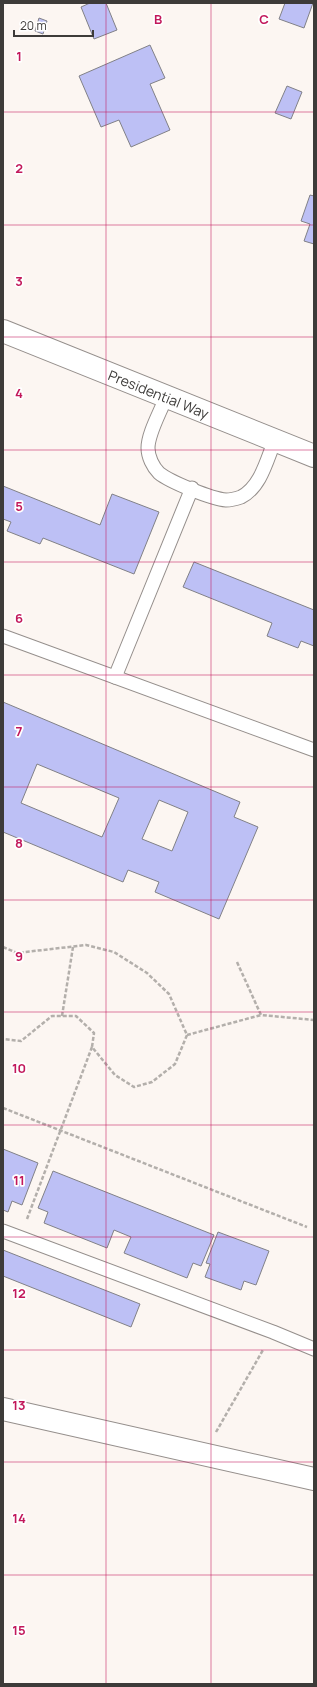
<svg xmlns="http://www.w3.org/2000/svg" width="317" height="1687" viewBox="0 0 317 1687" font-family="Manrope,sans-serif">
  <rect width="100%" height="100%" fill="#fcf6f2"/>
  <g fill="#bdc0f5" stroke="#818187" fill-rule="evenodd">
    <polygon points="90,3 106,3 117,30 94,39 81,7"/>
    <polygon points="285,3 313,3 304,28 279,19"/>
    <polygon points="39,18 47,21 43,34 35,31"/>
    <polygon points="150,45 165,78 150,84 170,130 131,147 119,120 101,127 79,76"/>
    <polygon points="287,86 302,92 291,119 275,113"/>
    <polygon points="310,195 314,196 314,244 304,241 310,224 301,221"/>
    <polygon points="3,486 100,525 112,494 159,512 134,574 43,538 40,544 7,531 11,522 3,519"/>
    <polygon points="194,562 314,610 314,646 301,641 298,648 267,636 272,623 183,587"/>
    <path d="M3,702L240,802L234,817L258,827L219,919L155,892L159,882L128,870L123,882L3,832ZM37,764L119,798L102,837L21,803ZM159,800L188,812L172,851L142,839Z"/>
    <polygon points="3,1149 38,1163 22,1205 12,1201 8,1212 3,1210"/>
    <polygon points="53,1171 214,1235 201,1266 193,1263 187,1278 124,1253 131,1237 114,1230 107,1248 44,1223 48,1212 38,1208"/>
    <polygon points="218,1232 269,1251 256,1285 244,1281 241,1290 205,1277 210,1264 206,1263"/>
    <polygon points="3,1250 140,1304 131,1327 3,1276"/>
  </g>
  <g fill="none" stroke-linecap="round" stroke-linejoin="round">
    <g stroke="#958f8c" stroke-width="15">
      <g id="service">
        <path d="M166,397C161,411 148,433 148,448C148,457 153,467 159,473C170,482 212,499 226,500C231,500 238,498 241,497C261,487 267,459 275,440"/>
        <polyline points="3,636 314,750"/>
        <polyline points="115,677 192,488"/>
        <polyline points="3,1231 273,1332 314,1349"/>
      </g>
    </g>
    <g stroke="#958f8c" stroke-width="24">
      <polyline id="minor" points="3,1409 314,1479"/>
    </g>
    <g stroke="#958f8c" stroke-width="24">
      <g id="secondary">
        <path id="s1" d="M3,331L314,456"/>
      </g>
    </g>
    <g stroke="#b3afab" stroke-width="2.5" stroke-dasharray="4 2" stroke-linecap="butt">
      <polyline points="3,947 17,953 86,945 114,952 147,973 169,994 187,1035 175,1064 152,1082 134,1087 115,1075 92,1047 94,1033 76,1016 52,1016 21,1041 3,1039"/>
      <polyline points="237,962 261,1015 314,1020"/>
      <polyline points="62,1016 73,947"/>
      <polyline points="187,1035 261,1015"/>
      <polyline points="3,1108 307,1227"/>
      <polyline points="27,1219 92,1047"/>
      <polyline points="216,1432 263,1350"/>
    </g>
    <use href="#service" stroke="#fff" stroke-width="13"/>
    <use href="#minor" stroke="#fff" stroke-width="22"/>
    <use href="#secondary" stroke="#fff" stroke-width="22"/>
  </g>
  <path fill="none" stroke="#c2185b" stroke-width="1" stroke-opacity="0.55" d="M106,3V1684M211,3V1684M3,112H314M3,225H314M3,337H314M3,450H314M3,562H314M3,675H314M3,787H314M3,900H314M3,1012H314M3,1125H314M3,1237H314M3,1350H314M3,1462H314M3,1575H314"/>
  <g text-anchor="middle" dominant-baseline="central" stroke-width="3.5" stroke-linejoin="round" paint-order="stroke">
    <g font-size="14" fill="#3d3b39" stroke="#fff">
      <text stroke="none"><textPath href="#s1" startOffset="168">Presidential Way</textPath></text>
    </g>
  </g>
  <g font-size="13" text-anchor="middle" font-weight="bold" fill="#c2185b" stroke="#fff" stroke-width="3.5" stroke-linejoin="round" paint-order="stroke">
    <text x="158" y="24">B</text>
    <text x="264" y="24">C</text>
    <text x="19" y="61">1</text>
    <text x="19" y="173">2</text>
    <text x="19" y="286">3</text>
    <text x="19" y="398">4</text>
    <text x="19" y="511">5</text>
    <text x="19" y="623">6</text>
    <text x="19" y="736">7</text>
    <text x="19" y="848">8</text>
    <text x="19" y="961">9</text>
    <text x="19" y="1073">10</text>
    <text x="19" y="1185">11</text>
    <text x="19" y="1298">12</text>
    <text x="19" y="1410">13</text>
    <text x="19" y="1523">14</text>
    <text x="19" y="1635">15</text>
  </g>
  <rect width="317" height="1687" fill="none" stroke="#3d3b39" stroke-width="8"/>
  <path d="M14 30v6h79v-6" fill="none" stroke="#3d3b39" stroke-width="2"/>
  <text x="20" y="30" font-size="12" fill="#3d3b39" stroke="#ffffff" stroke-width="3" paint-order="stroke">20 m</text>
</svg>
